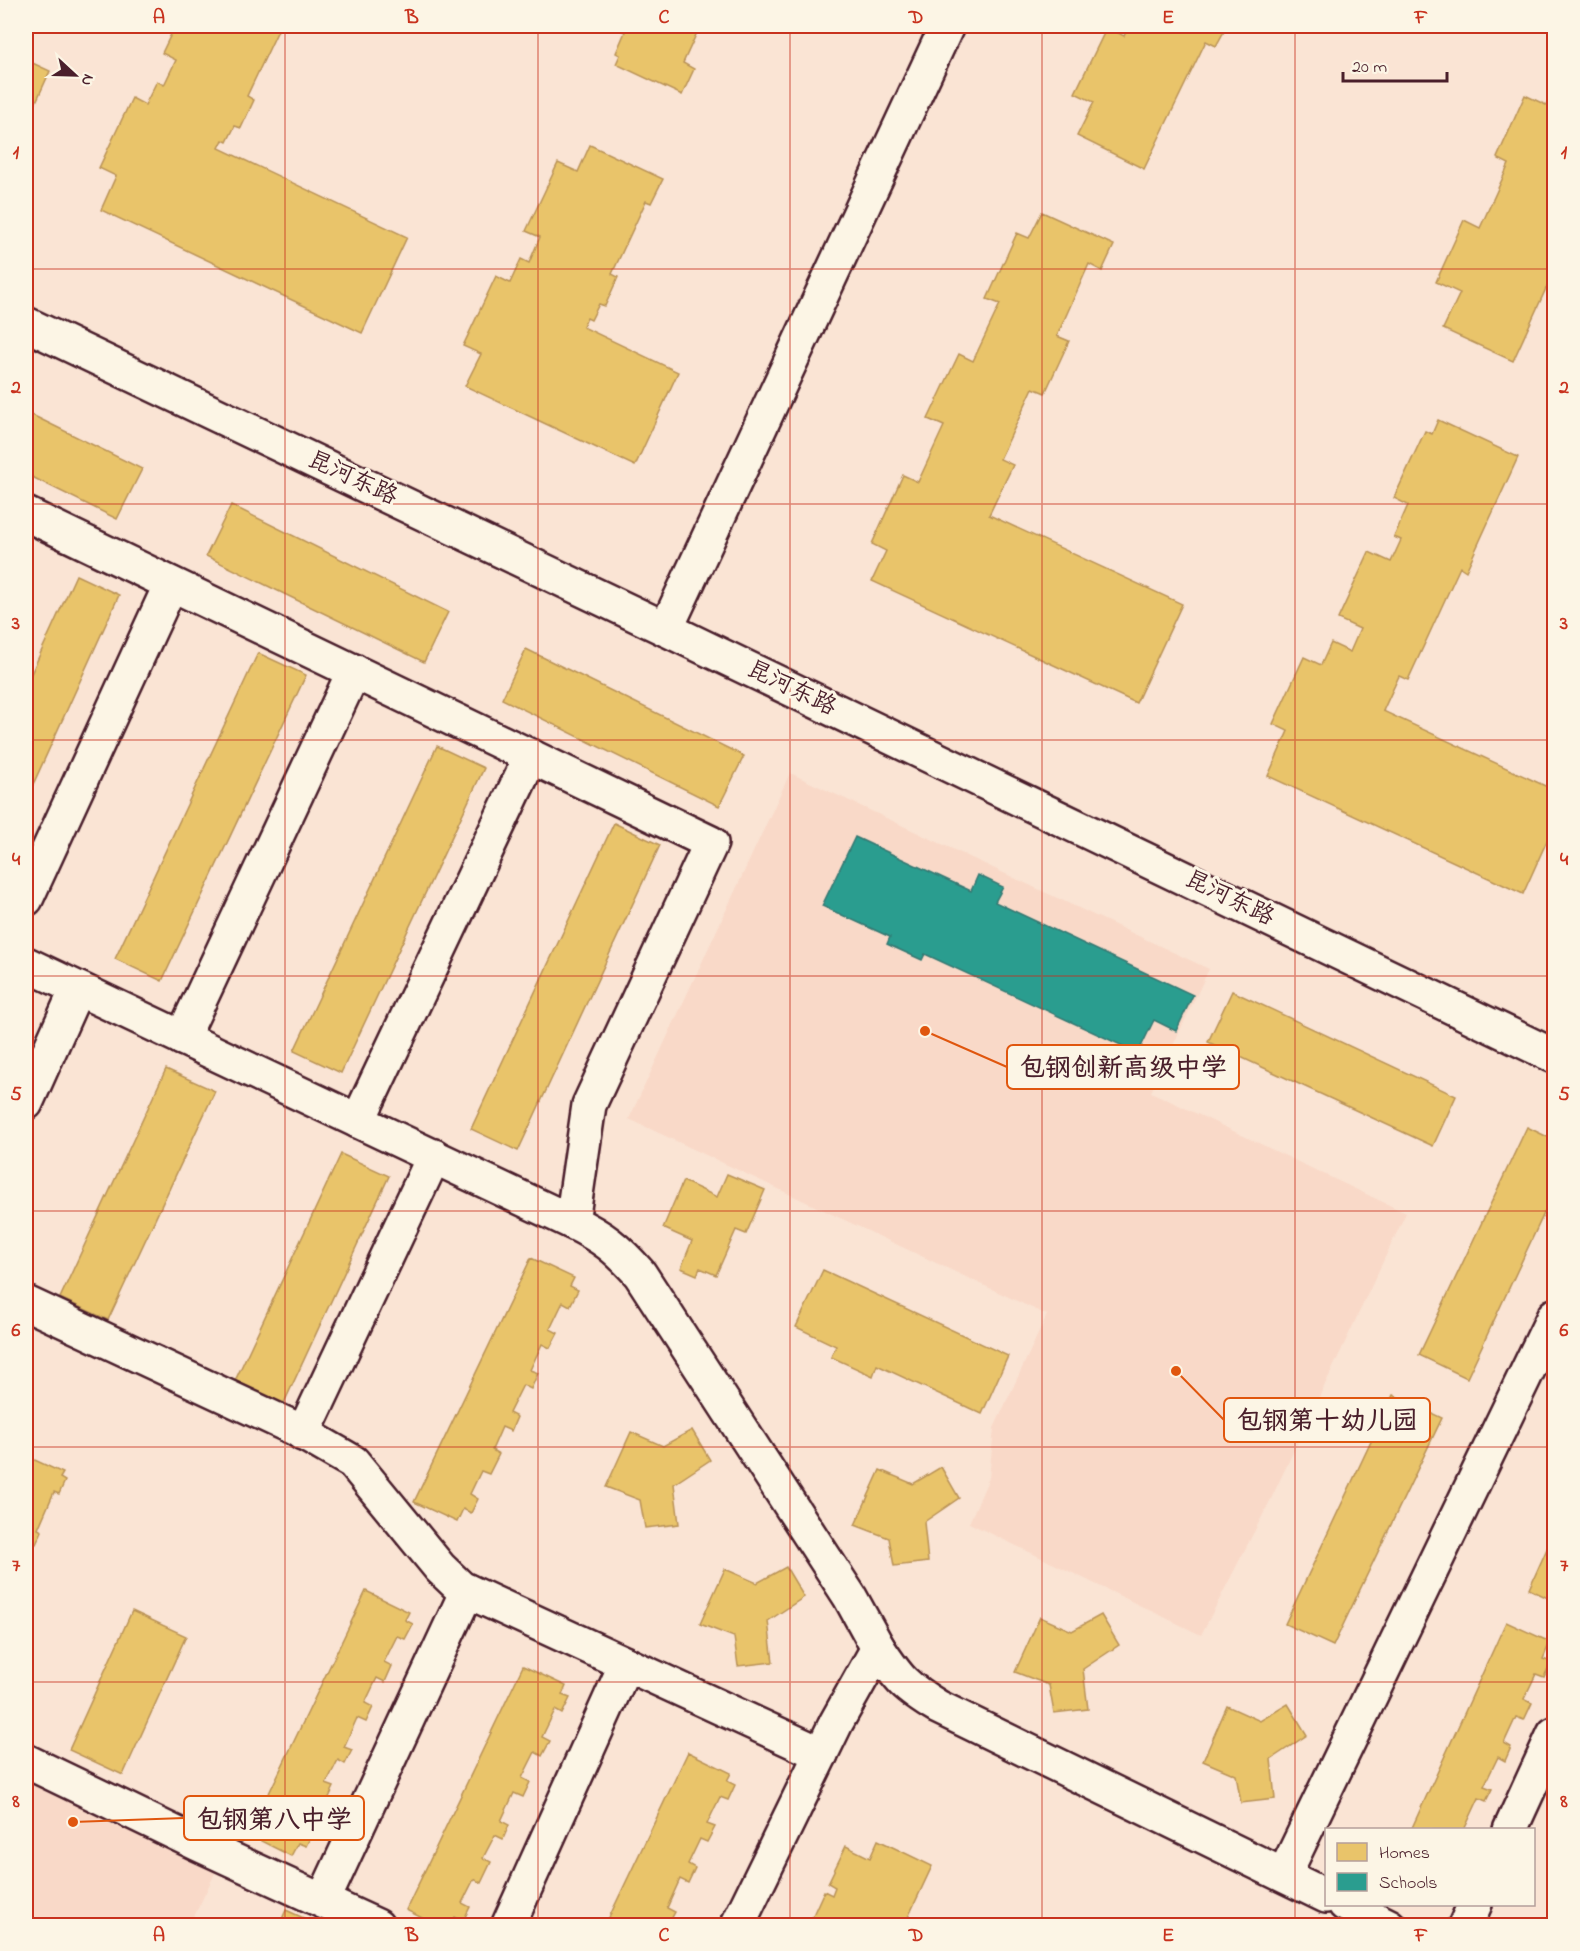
<svg xmlns="http://www.w3.org/2000/svg" width="1580" height="1951" viewBox="0 0 1580 1951" font-family="'Indie Flower','LXGW WenKai TC',sans-serif">
  <rect width="100%" height="100%" fill="#fae4d4"/>
  <filter id="ink" filterUnits="userSpaceOnUse"><feTurbulence type="fractalNoise" baseFrequency=".0167" numOctaves="2"/><feDisplacementMap in="SourceGraphic" scale="12" xChannelSelector="R" yChannelSelector="G"/><feConvolveMatrix kernelMatrix="1 2 1 2 8 2 1 2 1" color-interpolation-filters="sRGB"/></filter>
  <g filter="url(#ink)">
    <g fill="#f9d9c8">
      <polygon points="790,773 1209,969 1151,1092 1406,1213 1271,1499 1201,1635 969,1523 989,1478 994,1428 1047,1315 629,1119"/>
      <polygon points="26,1776 217,1869 190,1925 26,1925"/>
    </g>
    <g fill="#e9c46a" stroke="#b99257" stroke-width="1.5">
      <polygon points="175,26 280,26 247,96 254,100 241,128 235,126 227,142 223,140 219,148 407,237 362,333 101,210 116,176 99,168 132,98 145,105 157,81 164,85 176,60 162,53"/>
      <polygon points="611,26 700,26 683,63 694,69 682,95 616,64 620,55 616,53 625,32"/>
      <polygon points="1129,26 1227,26 1216,46 1206,41 1144,169 1077,136 1094,102 1075,93 1107,27 1124,36"/>
      <polygon points="26,60 50,71 26,124"/>
      <polygon points="1554,87 1554,271 1513,361 1443,329 1460,293 1436,282 1464,220 1480,228 1509,164 1497,158 1525,95 1546,105"/>
      <polygon points="590,145 663,179 651,203 646,201 612,274 618,277 605,306 599,304 591,320 587,318 583,327 678,372 635,466 465,386 481,354 463,346 496,276 510,283 521,259 529,263 540,237 526,231 558,163 578,172"/>
      <polygon points="1042,212 1114,245 1102,271 1089,264 1057,336 1069,341 1045,393 1033,388 1000,459 1013,465 989,515 1182,604 1136,703 872,581 886,551 872,544 903,475 918,482 944,426 928,419 959,354 973,361 1000,304 987,299 1017,233 1029,238"/>
      <polygon points="26,412 142,469 117,519 26,474"/>
      <polygon points="1438,420 1518,457 1466,571 1460,567 1408,680 1399,676 1383,711 1554,790 1554,825 1523,894 1268,776 1288,731 1273,724 1304,657 1321,665 1331,643 1350,652 1360,629 1338,619 1369,552 1391,562 1401,540 1394,537 1408,505 1394,498 1425,431 1432,434"/>
      <polygon points="231,505 448,612 424,662 206,556"/>
      <polygon points="76,575 119,595 26,800 26,685"/>
      <polygon points="526,649 744,756 719,806 502,699"/>
      <polygon points="258,653 306,675 162,981 115,959"/>
      <polygon points="437,746 484,768 341,1073 294,1051"/>
      <polygon points="614,823 660,845 518,1151 471,1129"/>
      <polygon points="1232,991 1456,1096 1433,1146 1208,1042"/>
      <polygon points="166,1069 215,1091 108,1320 60,1298"/>
      <polygon points="1527,1127 1554,1140 1554,1192 1467,1378 1419,1355"/>
      <polygon points="341,1154 389,1176 283,1405 234,1383"/>
      <polygon points="727,1174 765,1190 746,1234 736,1230 716,1275 700,1268 697,1275 681,1268 692,1241 663,1228 683,1181 717,1197"/>
      <polygon points="531,1258 574,1278 570,1286 578,1290 570,1306 563,1302 550,1329 558,1333 550,1348 542,1344 530,1370 538,1373 531,1389 523,1385 509,1413 517,1417 511,1431 502,1427 492,1450 499,1454 489,1474 481,1471 470,1494 478,1499 471,1513 463,1509 457,1522 414,1502"/>
      <polygon points="823,1270 1008,1356 982,1414 877,1365 873,1376 831,1357 836,1346 796,1327"/>
      <polygon points="1393,1395 1442,1418 1333,1646 1285,1624"/>
      <polygon points="692,1430 710,1460 674,1484 679,1524 645,1528 640,1500 606,1487 631,1432 663,1446"/>
      <polygon points="26,1456 63,1473 60,1478 65,1481 59,1494 54,1492 38,1529 42,1531 36,1544 32,1542 26,1554 31,1556 26,1568"/>
      <polygon points="941,1467 959,1498 924,1522 928,1562 894,1566 889,1538 855,1525 880,1470 913,1484"/>
      <polygon points="1554,1533 1554,1601 1529,1589"/>
      <polygon points="786,1567 804,1597 768,1621 773,1662 738,1666 734,1637 700,1624 725,1569 757,1583"/>
      <polygon points="366,1591 409,1612 405,1620 413,1624 405,1639 397,1636 384,1662 392,1666 385,1682 377,1678 365,1703 373,1707 366,1722 357,1718 344,1747 352,1750 345,1764 338,1760 326,1784 334,1787 324,1808 317,1804 305,1828 313,1832 306,1846 298,1843 291,1856 249,1835"/>
      <polygon points="132,1611 186,1636 123,1775 69,1750"/>
      <polygon points="1101,1615 1119,1645 1083,1669 1088,1709 1054,1713 1049,1685 1015,1672 1040,1617 1072,1631"/>
      <polygon points="1506,1622 1550,1642 1543,1659 1551,1662 1544,1677 1536,1674 1524,1699 1532,1703 1524,1720 1516,1717 1504,1743 1511,1747 1505,1761 1498,1757 1484,1786 1492,1789 1486,1801 1479,1798 1464,1830 1411,1830"/>
      <polygon points="523,1666 566,1686 562,1695 570,1698 562,1714 555,1710 542,1737 550,1741 542,1756 535,1752 522,1778 530,1782 523,1797 514,1793 501,1821 509,1825 503,1839 495,1835 483,1858 491,1862 481,1883 474,1879 462,1903 470,1907 463,1921 455,1917 451,1926 438,1926 406,1910"/>
      <polygon points="1288,1704 1307,1735 1271,1759 1275,1799 1241,1803 1236,1775 1203,1761 1227,1706 1260,1721"/>
      <polygon points="688,1752 731,1773 727,1781 735,1785 728,1800 720,1797 707,1824 715,1827 707,1842 700,1839 688,1864 695,1868 688,1883 680,1879 667,1908 675,1912 668,1925 660,1921 658,1926 605,1926"/>
      <polygon points="878,1840 932,1866 904,1926 808,1926 824,1891 832,1895 835,1887 828,1883 846,1846 870,1858"/>
      <polygon points="286,1910 321,1926 279,1926"/>
    </g>
    <polygon fill="#2a9d8f" stroke="#347771" stroke-width="1.5" points="855,837 971,891 978,875 1003,887 995,902 1193,995 1176,1031 1154,1020 1138,1053 925,954 922,960 887,944 890,937 822,906"/>
    <g fill="none" stroke-linecap="round" stroke-linejoin="round">
      <g stroke="#4a1f2b" stroke-width="38">
        <g id="minor">
          <polyline points="26,324 666,629 1554,1056"/>
          <polyline points="26,514 711,843 589,1105 572,1222"/>
          <polyline points="666,629 947,26"/>
          <polyline points="26,899 171,584"/>
          <path d="M26,964L572,1222C603,1237 617,1248 640,1274L850,1597L878,1648"/>
          <polyline points="182,1038 354,671"/>
          <polyline points="26,1103 77,989"/>
          <polyline points="358,1121 531,756"/>
          <polyline points="26,1303 294,1428 353,1462 440,1568 461,1588 821,1754"/>
          <polyline points="303,1434 434,1156"/>
          <polyline points="26,1761 198,1844 377,1926"/>
          <polyline points="1510,1830 1554,1734"/>
          <polyline points="1284,1875 1554,1316"/>
          <polyline points="323,1901 467,1591"/>
          <polyline points="1345,1904 1389,1926"/>
          <polyline points="508,1926 626,1664"/>
          <path d="M737,1926L836,1723L878,1648C899,1680 905,1687 938,1707L1326,1896"/>
          <polyline points="1465,1926 1475,1904"/>
        </g>
      </g>
      <use href="#minor" stroke="#fcf5e5" stroke-width="33"/>
    </g>
  </g>
  <path fill="none" stroke="#c8321e" stroke-width="1.5" stroke-opacity="0.55" d="M285,26V1926M538,26V1926M790,26V1926M1042,26V1926M1295,26V1926M26,269H1554M26,504H1554M26,740H1554M26,976H1554M26,1211H1554M26,1447H1554M26,1682H1554"/>
  <g text-anchor="middle" dominant-baseline="central" stroke-width="6" stroke-linejoin="round" paint-order="stroke">
    <g font-size="24" fill="#4a1f2b" stroke="#fcf5e5">
      <text transform="translate(352 479) rotate(25)">昆河东路</text>
      <text transform="translate(791 689) rotate(26)">昆河东路</text>
      <text transform="translate(1229 899) rotate(26)">昆河东路</text>
    </g>
  </g>
  <path fill="none" stroke="#e0560e" stroke-width="2" d="M925 1031L1007 1067M1176 1371L1224 1420M73 1822L184 1818"/>
  <g fill="#e0560e" stroke="#fcf5e5" stroke-width="2">
    <circle cx="925" cy="1031" r="6"/>
    <circle cx="1176" cy="1371" r="6"/>
    <circle cx="73" cy="1822" r="6"/>
  </g>
  <g fill="#fcf5e5" stroke="#e0560e" stroke-width="2">
    <rect x="1007" y="1045" width="232" height="44" rx="6"/>
    <rect x="1224" y="1398" width="206" height="44" rx="6"/>
    <rect x="184" y="1796" width="180" height="44" rx="6"/>
  </g>
  <g font-size="26" text-anchor="middle" font-weight="bold" fill="#4a1f2b">
    <text x="1123" y="1076">包钢创新高级中学</text>
    <text x="1327" y="1429">包钢第十幼儿园</text>
    <text x="274" y="1828">包钢第八中学</text>
  </g>
  <rect width="1580" height="1951" fill="none" stroke="#fcf5e5" stroke-width="66"/>
  <rect x="1325" y="1828" width="210" height="78" fill="#fcf5e5" stroke="#b59f9b" stroke-width="1.5"/>
  <rect x="1337" y="1843" width="30" height="18" fill="#e9c46a" stroke="#b59f9b" stroke-width="1.5"/>
  <text x="1379" y="1858" font-size="18" fill="#4a1f2b">Homes</text>
  <rect x="1337" y="1873" width="30" height="18" fill="#2a9d8f" stroke="#b59f9b" stroke-width="1.5"/>
  <text x="1379" y="1888" font-size="18" fill="#4a1f2b">Schools</text>
  <g transform="translate(75 75) rotate(112)" stroke="#fcf5e5" stroke-width="4.5" paint-order="stroke">
  <path d="M0-4.5L10 22L0 15L-10 22Z" fill="#4a1f2b"/>
  <text y="-9" font-size="16" font-weight="bold" text-anchor="middle" fill="#4a1f2b">N</text>
  </g>
  <path d="M1343 72v9h104v-9" fill="none" stroke="#4a1f2b" stroke-width="3"/>
  <text x="1352" y="72" font-size="18" fill="#4a1f2b" stroke="#fcf5e5" stroke-width="4.5" paint-order="stroke">20 m</text>
  <rect x="33" y="33" width="1514" height="1885" fill="none" stroke="#c8321e" stroke-width="2"/>
  <g font-size="20" text-anchor="middle" font-weight="bold" fill="#c8321e">
    <text x="159" y="23">A</text>
    <text x="412" y="23">B</text>
    <text x="664" y="23">C</text>
    <text x="916" y="23">D</text>
    <text x="1168" y="23">E</text>
    <text x="1421" y="23">F</text>
    <text x="16" y="158">1</text>
    <text x="1564" y="158">1</text>
    <text x="16" y="393">2</text>
    <text x="1564" y="393">2</text>
    <text x="16" y="629">3</text>
    <text x="1564" y="629">3</text>
    <text x="16" y="865">4</text>
    <text x="1564" y="865">4</text>
    <text x="16" y="1100">5</text>
    <text x="1564" y="1100">5</text>
    <text x="16" y="1336">6</text>
    <text x="1564" y="1336">6</text>
    <text x="16" y="1571">7</text>
    <text x="1564" y="1571">7</text>
    <text x="16" y="1807">8</text>
    <text x="1564" y="1807">8</text>
    <text x="159" y="1941">A</text>
    <text x="412" y="1941">B</text>
    <text x="664" y="1941">C</text>
    <text x="916" y="1941">D</text>
    <text x="1168" y="1941">E</text>
    <text x="1421" y="1941">F</text>
  </g>
</svg>
